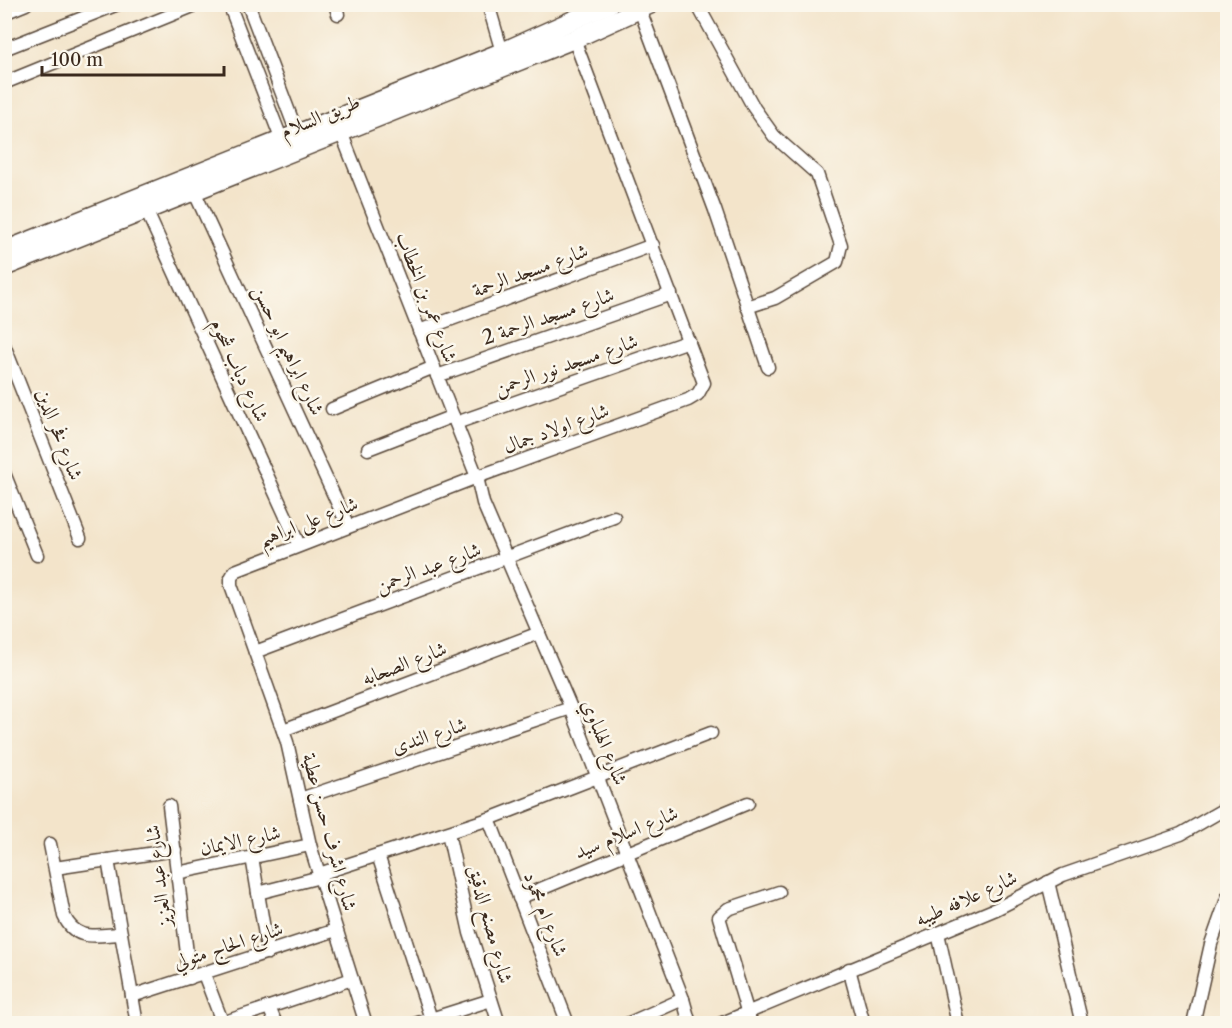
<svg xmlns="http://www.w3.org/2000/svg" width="1232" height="1028" viewBox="0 0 1232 1028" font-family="'Libre Caslon Text',Amiri,serif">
  <rect width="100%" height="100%" fill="#fbf7ec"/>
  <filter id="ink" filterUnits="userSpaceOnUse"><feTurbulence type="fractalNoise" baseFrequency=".0167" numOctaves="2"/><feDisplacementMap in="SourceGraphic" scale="12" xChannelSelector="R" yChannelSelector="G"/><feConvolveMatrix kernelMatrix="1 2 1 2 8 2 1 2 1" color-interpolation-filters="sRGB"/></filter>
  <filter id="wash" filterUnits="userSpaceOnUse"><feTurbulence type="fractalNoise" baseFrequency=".008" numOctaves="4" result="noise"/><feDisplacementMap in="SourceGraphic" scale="24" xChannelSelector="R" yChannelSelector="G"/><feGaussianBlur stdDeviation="1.35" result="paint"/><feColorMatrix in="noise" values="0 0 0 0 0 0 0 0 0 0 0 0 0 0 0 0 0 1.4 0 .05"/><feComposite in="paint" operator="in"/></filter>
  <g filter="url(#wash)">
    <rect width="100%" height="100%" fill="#f3e4ca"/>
  </g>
  <g filter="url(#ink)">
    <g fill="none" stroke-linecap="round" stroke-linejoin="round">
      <g stroke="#574638" stroke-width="15">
        <g id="minor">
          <polyline points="229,4 284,146"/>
          <polyline points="248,4 300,141"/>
          <polyline points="335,4 338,14"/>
          <polyline points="488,4 502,52"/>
          <polyline points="697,4 754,108 774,136 817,174 841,245 837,262 775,298 747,307"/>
          <polyline points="640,10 715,210 768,367"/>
          <polyline points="4,13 26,4"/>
          <polyline points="4,49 118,4"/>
          <polyline points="4,83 198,4"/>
          <polyline points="341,132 477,477 483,503 571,708 683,999 690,1024"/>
          <polyline points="194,191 348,526"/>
          <polyline points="146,210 299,545"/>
          <polyline points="419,331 653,245"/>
          <polyline points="4,345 80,538"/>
          <polyline points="437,376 671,294"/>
          <polyline points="332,409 434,367"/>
          <polyline points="456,423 689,341"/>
          <polyline points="368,449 453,416"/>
          <polyline points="4,473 37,555"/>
          <polyline points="255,652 614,517"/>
          <polyline points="283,730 539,633"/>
          <polyline points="300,799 571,708"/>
          <polyline points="169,806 190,978"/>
          <polyline points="489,819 568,1024"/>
          <polyline points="448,833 470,933 499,1024"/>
          <path d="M50,844L64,916C76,942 96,935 121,934"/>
          <polyline points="378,855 431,1019"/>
          <polyline points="252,857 268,953"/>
          <polyline points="108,860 137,1024"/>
          <polyline points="55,868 175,850"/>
          <polyline points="177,873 310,845"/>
          <polyline points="319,874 489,819 711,733"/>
          <polyline points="1048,882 1082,1024"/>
          <polyline points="258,893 320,877"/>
          <polyline points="519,898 748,803"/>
          <polyline points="938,933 958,1024"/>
          <polyline points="849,969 864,1024"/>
          <polyline points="204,974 223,1024"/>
          <polyline points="132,996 336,930"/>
          <polyline points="269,1007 276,1024"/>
          <polyline points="219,1024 352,979"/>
          <polyline points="366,1024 310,845 287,742 231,585 231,578 235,571 477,477 688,400 698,394 704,383 574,39"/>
          <polyline points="415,1024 491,1000"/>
          <polyline points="627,1024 683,999"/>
          <polyline points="720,1024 996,909 1063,875 1181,834 1228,807"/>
          <polyline points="751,1024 719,917 728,909 779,892"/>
          <polyline points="1193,1024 1211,944 1228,896"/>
        </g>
      </g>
      <g stroke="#574638" stroke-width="21">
        <g id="secondary">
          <polyline points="4,251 502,52 609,4"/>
          <polyline points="4,267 574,39 651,4"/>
        </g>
      </g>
      <use href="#minor" stroke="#fff" stroke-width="12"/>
      <use href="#secondary" stroke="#fff" stroke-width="18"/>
    </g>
  </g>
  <g text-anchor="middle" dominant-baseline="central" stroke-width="5" stroke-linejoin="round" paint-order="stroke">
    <g font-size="20" fill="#3b2a1e" stroke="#fbf7ec">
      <text transform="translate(320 116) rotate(-22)">طريق السلام</text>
      <text transform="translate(530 270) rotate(-20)">شارع مسجد الرحمة</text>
      <text transform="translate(427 297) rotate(69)">شارع عمر بن الخطاب</text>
      <text transform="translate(548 316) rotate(-19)">شارع مسجد الرحمة 2</text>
      <text transform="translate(289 350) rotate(65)">شارع ابراهيم ابو حسن</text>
      <text transform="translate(566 364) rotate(-19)">شارع مسجد نور الرحمن</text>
      <text transform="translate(240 370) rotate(65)">شارع دياب شحوم</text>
      <text transform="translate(556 428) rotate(-20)">شارع اولاد جمال</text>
      <text transform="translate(60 434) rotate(69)">شارع فخر الدين</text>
      <text transform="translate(308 521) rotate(-21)">شارع على ابراهيم</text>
      <text transform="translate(428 567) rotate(-20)">شارع عبد الرحمن</text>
      <text transform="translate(404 663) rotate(-21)">شارع الصحابه</text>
      <text transform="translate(429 735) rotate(-18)">شارع الندى</text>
      <text transform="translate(605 742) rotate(68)">شارع الهلباوي</text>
      <text transform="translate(330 832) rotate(75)">شارع اشرف حسن عطية</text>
      <text transform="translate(626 832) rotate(-22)">شارع اسلام سيد</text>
      <text transform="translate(240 840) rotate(-12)">شارع الايمان</text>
      <text transform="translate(158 876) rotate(-97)">شارع عبد العزيز</text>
      <text transform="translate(966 898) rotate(-24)">شارع علافه طيبه</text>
      <text transform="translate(546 914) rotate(69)">شارع ام محمود</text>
      <text transform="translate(491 924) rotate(75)">شارع مصنع الدقيق</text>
      <text transform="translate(228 945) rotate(-18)">شارع الحاج متولي</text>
    </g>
  </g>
  <rect width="1232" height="1028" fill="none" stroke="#fbf7ec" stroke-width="24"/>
  <path d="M42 66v9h182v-9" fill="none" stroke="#3b2a1e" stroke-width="3"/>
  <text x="51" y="66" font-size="18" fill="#3b2a1e" stroke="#fbf7ec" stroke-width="4.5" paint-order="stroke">100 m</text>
</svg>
